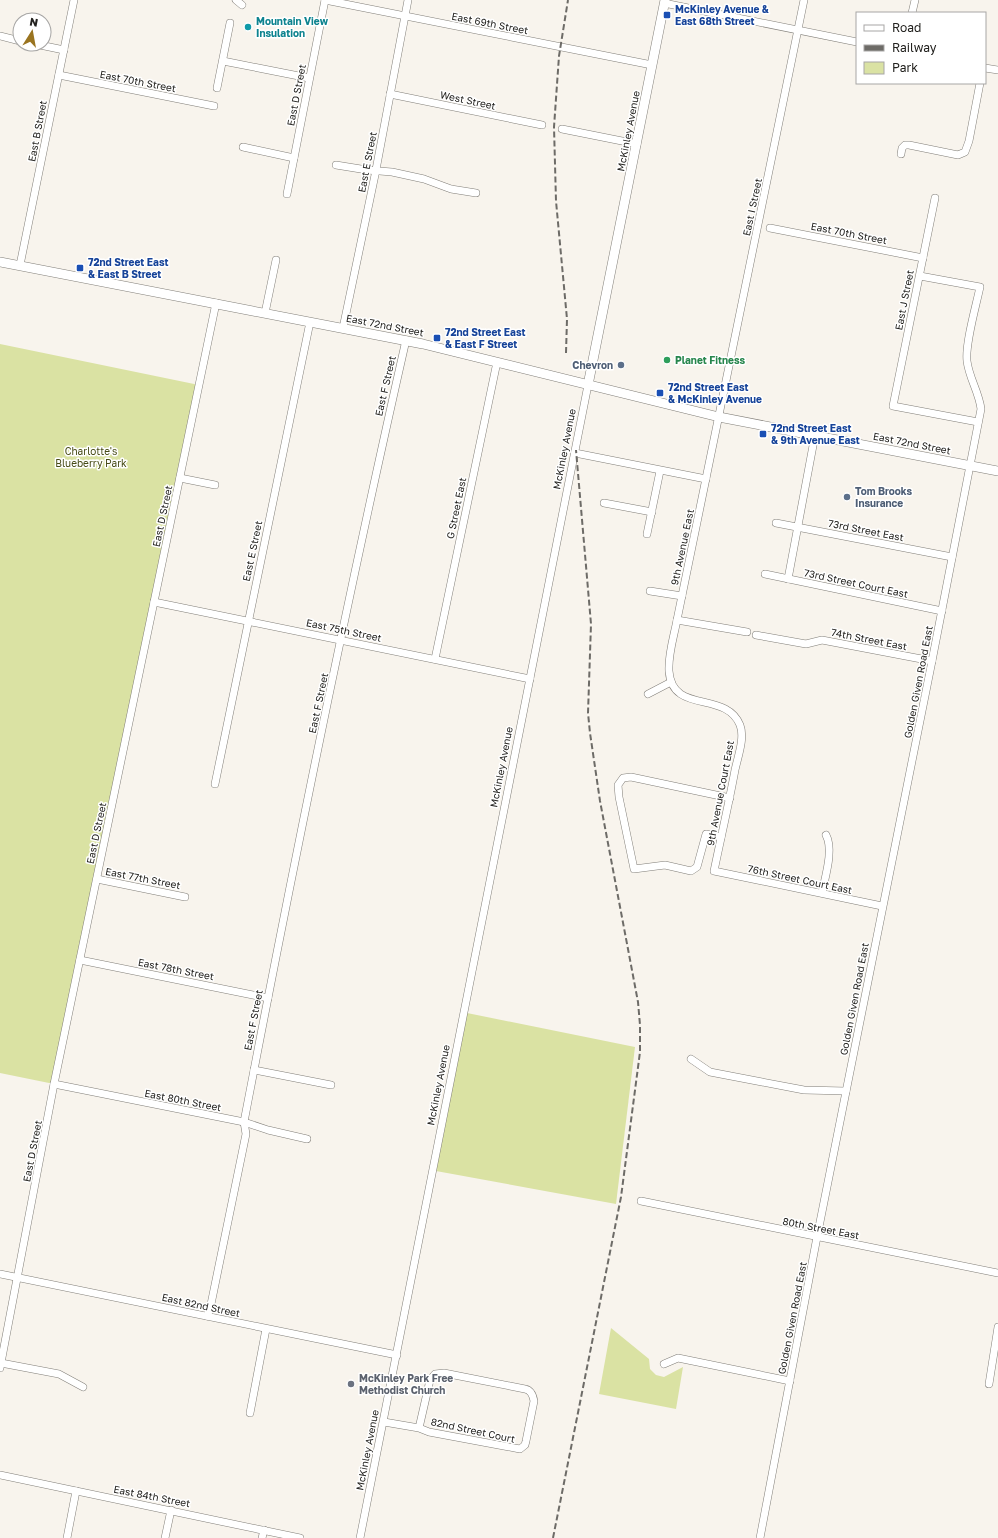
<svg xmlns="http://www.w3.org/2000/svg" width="998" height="1538" viewBox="0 0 998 1538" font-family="'Golos Text',sans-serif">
  <rect width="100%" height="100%" fill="#f8f4ed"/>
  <g fill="#dae2a3">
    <polygon points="0,344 199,385 54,1084 0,1073"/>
    <polygon points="467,1013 635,1047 616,1204 436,1171"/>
    <polygon points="611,1328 649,1359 650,1369 656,1375 664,1377 683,1367 676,1409 599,1394"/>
  </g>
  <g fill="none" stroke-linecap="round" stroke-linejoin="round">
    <g stroke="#817e78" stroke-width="8">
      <g id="minor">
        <polyline points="236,0 242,5"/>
        <polyline points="325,0 652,65"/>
        <path d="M804,0L677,620C674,636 668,654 669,671C672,715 726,690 740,725C745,738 738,756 735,770C729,803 721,837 714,871L882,906"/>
        <polyline points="664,3 857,42"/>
        <polyline points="912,13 915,0"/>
        <polyline points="0,36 20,41"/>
        <polyline points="35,44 64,50"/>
        <polyline points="223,61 309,78"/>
        <polyline points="985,68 998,70"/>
        <polyline points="59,75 214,106"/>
        <polyline points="217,88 230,23"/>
        <polyline points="390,94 542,125"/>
        <polyline points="562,129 637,144"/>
        <polyline points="243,147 294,158"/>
        <polyline points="901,154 902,148 905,145 909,145 958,155 965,152 969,141 980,83"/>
        <polyline points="336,165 367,170 392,172 424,179 451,189 476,193"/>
        <polyline points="287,194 325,0"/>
        <polyline points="935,198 893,406 978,422"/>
        <polyline points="770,228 923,258"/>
        <polyline points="20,265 74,0"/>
        <polyline points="265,313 276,260"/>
        <polyline points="343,328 375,175 408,0"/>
        <polyline points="575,453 706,479"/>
        <polyline points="180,478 215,485"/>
        <polyline points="604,503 652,512"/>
        <polyline points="776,523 952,557"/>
        <polyline points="647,534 660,471"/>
        <polyline points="765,574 942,611"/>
        <polyline points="788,579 815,435"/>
        <polyline points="650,591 682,596"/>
        <polyline points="154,602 530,679"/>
        <polyline points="677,620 747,632"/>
        <polyline points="756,635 806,644 822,640 932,661"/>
        <polyline points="435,659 497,362"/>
        <polyline points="648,694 671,682"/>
        <polyline points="215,784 310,322"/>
        <polyline points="721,837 706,834 697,867 691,871 665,865 634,869 619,797 618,785 623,778 631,777 730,798"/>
        <polyline points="97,879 185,897"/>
        <path d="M822,893C825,877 834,850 826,835"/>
        <polyline points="80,960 268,998"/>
        <polyline points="691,1059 710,1072 804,1090 846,1091"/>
        <polyline points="254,1070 331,1085"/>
        <polyline points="54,1084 244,1122 268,1130 307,1139"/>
        <polyline points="641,1201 998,1273"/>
        <polyline points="0,1274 397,1355"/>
        <path d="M207,1316L210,1309L246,1134L244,1122C294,861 347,600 406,340"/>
        <polyline points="1,1363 59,1374 83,1387"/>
        <polyline points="664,1364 678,1358 790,1381"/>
        <polyline points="0,1368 54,1084 216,303"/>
        <polyline points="989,1384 998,1327"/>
        <polyline points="250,1413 266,1329"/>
        <path d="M384,1422L419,1428L429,1432L520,1449L525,1445L526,1441L534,1401C533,1395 531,1390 525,1389L444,1373L435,1374L430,1380L419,1428"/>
        <polyline points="0,1475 300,1538"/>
        <polyline points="67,1538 76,1491"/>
        <polyline points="165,1538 171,1510"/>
        <polyline points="262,1538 264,1530"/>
        <polyline points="360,1538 588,385"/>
        <path d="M760,1538L817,1237L932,661L981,409C979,392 969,378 967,361C965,344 976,306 980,287L920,276"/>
      </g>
    </g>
    <g stroke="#817e78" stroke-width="10">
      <g id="major">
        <polyline points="0,262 423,344 719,417 998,471"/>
        <polyline points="588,385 665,0"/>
      </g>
    </g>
    <use href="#minor" stroke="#fff" stroke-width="7"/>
    <use href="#major" stroke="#fff" stroke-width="9"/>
    <g stroke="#6d6b67" stroke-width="2" stroke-dasharray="6 3" stroke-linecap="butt">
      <polyline points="566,353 567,319 556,201 554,127 559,56 568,0"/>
      <polyline points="553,1538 621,1197 640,1052 640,1025 638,1002 600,801 590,733 588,713 591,624 576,450"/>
    </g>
  </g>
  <g fill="#1a4fb4" stroke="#fff" stroke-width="1.5">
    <rect x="663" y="11" width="8" height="8" rx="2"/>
    <rect x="76" y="264" width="8" height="8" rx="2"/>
    <rect x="433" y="334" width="8" height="8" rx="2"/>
    <rect x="656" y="389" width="8" height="8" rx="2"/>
    <rect x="759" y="430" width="8" height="8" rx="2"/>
  </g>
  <circle fill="#0f9aa8" stroke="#fff" stroke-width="1.5" cx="248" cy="27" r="4"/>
  <circle fill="#2e9e5b" stroke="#fff" stroke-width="1.5" cx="667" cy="360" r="4"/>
  <g fill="#5c6f8a" stroke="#fff" stroke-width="1.5">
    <circle cx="621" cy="365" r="4"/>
    <circle cx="847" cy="497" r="4"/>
  </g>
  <circle fill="#6b7280" stroke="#fff" stroke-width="1.5" cx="351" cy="1384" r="4"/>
  <g text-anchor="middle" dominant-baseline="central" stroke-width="3" stroke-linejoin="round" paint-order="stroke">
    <g font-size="10" font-weight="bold" fill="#164399" stroke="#fff" text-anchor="start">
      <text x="675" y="9">McKinley Avenue &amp;<tspan x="675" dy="12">East 68th Street</tspan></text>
      <text x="88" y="262">72nd Street East<tspan x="88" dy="12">&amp; East B Street</tspan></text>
      <text x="445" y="332">72nd Street East<tspan x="445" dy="12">&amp; East F Street</tspan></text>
      <text x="668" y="387">72nd Street East<tspan x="668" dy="12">&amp; McKinley Avenue</tspan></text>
      <text x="771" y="428">72nd Street East<tspan x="771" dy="12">&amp; 9th Avenue East</tspan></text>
    </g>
    <g font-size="10" font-weight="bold" fill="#0d838f" stroke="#fff" text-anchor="start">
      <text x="256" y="21">Mountain View<tspan x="256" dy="12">Insulation</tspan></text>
    </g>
    <g font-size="10" fill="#22211e" stroke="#fff">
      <text transform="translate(490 23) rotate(11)">East 69th Street</text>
      <text transform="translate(138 81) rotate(11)">East 70th Street</text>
      <text transform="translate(296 95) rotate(-79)">East D Street</text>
      <text transform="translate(468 100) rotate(12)">West Street</text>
      <text transform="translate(37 131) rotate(-79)">East B Street</text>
      <text transform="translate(628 131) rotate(-79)">McKinley Avenue</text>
      <text transform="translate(367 162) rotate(-79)">East E Street</text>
      <text transform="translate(752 207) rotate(-78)">East I Street</text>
      <text transform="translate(849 233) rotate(11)">East 70th Street</text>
      <text transform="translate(904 300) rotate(-79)">East J Street</text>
      <text transform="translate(385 325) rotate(11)">East 72nd Street</text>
      <text transform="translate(385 386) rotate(-77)">East F Street</text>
      <text transform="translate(912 443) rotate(11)">East 72nd Street</text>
      <text transform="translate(564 449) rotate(-79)">McKinley Avenue</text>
      <text transform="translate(456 508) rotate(-78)">G Street East</text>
      <text transform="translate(162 516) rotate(-78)">East D Street</text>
      <text transform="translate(866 530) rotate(11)">73rd Street East</text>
      <text transform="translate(682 547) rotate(-78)">9th Avenue East</text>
      <text transform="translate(252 551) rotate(-78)">East E Street</text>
      <text transform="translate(856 583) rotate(12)">73rd Street Court East</text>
      <text transform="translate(344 630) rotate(12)">East 75th Street</text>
      <text transform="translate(869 639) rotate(11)">74th Street East</text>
      <text transform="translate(918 682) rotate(-79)">Golden Given Road East</text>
      <text transform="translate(318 703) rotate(-78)">East F Street</text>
      <text transform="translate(501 767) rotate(-79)">McKinley Avenue</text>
      <text transform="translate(720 793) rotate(-79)">9th Avenue Court East</text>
      <text transform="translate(96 833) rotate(-78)">East D Street</text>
      <text transform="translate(143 878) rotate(11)">East 77th Street</text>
      <text transform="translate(800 879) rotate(12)">76th Street Court East</text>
      <text transform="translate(176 969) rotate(11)">East 78th Street</text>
      <text transform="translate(854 999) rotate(-79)">Golden Given Road East</text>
      <text transform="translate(253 1020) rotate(-79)">East F Street</text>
      <text transform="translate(438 1085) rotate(-79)">McKinley Avenue</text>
      <text transform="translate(183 1100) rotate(11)">East 80th Street</text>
      <text transform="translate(32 1151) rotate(-79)">East D Street</text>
      <text transform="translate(821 1228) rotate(11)">80th Street East</text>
      <text transform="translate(201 1305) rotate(12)">East 82nd Street</text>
      <text transform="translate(792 1318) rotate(-79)">Golden Given Road East</text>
      <text transform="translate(473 1430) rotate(12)">82nd Street Court</text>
      <text transform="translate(367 1450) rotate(-79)">McKinley Avenue</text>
      <text transform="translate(152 1496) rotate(11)">East 84th Street</text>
    </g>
    <g font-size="10" font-weight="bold" fill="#27864d" stroke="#fff" text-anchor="start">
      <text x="675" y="360">Planet Fitness</text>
    </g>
    <g font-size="10" font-weight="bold" fill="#4e5e75" stroke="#fff" text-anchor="end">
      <text x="613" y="365">Chevron</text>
      <text x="855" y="491" text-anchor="start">Tom Brooks<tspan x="855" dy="12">Insurance</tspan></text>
    </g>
    <g font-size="10" fill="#474b16" stroke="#fff">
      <text x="91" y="451">Charlotte's<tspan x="91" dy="12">Blueberry Park</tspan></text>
    </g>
    <g font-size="10" font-weight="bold" fill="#5b616d" stroke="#fff" text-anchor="start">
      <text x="359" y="1378">McKinley Park Free<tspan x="359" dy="12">Methodist Church</tspan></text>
    </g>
  </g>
  <rect x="856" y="12" width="130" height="72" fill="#ffffff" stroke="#a7a6a5"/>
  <rect x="864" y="25" width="20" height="6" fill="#ffffff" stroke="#a7a6a5"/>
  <text x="892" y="32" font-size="12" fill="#22211e">Road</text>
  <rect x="864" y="45" width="20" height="6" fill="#6d6b67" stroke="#a7a6a5"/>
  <text x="892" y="52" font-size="12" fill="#22211e">Railway</text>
  <rect x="864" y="62" width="20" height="12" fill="#dae2a3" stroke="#a7a6a5"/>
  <text x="892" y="72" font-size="12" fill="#22211e">Park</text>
  <g transform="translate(32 32) rotate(11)"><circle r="19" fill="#ffffff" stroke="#a7a6a5"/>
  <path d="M0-3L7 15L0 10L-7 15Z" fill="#9a7420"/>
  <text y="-6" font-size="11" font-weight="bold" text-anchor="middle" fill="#22211e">N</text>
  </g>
</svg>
